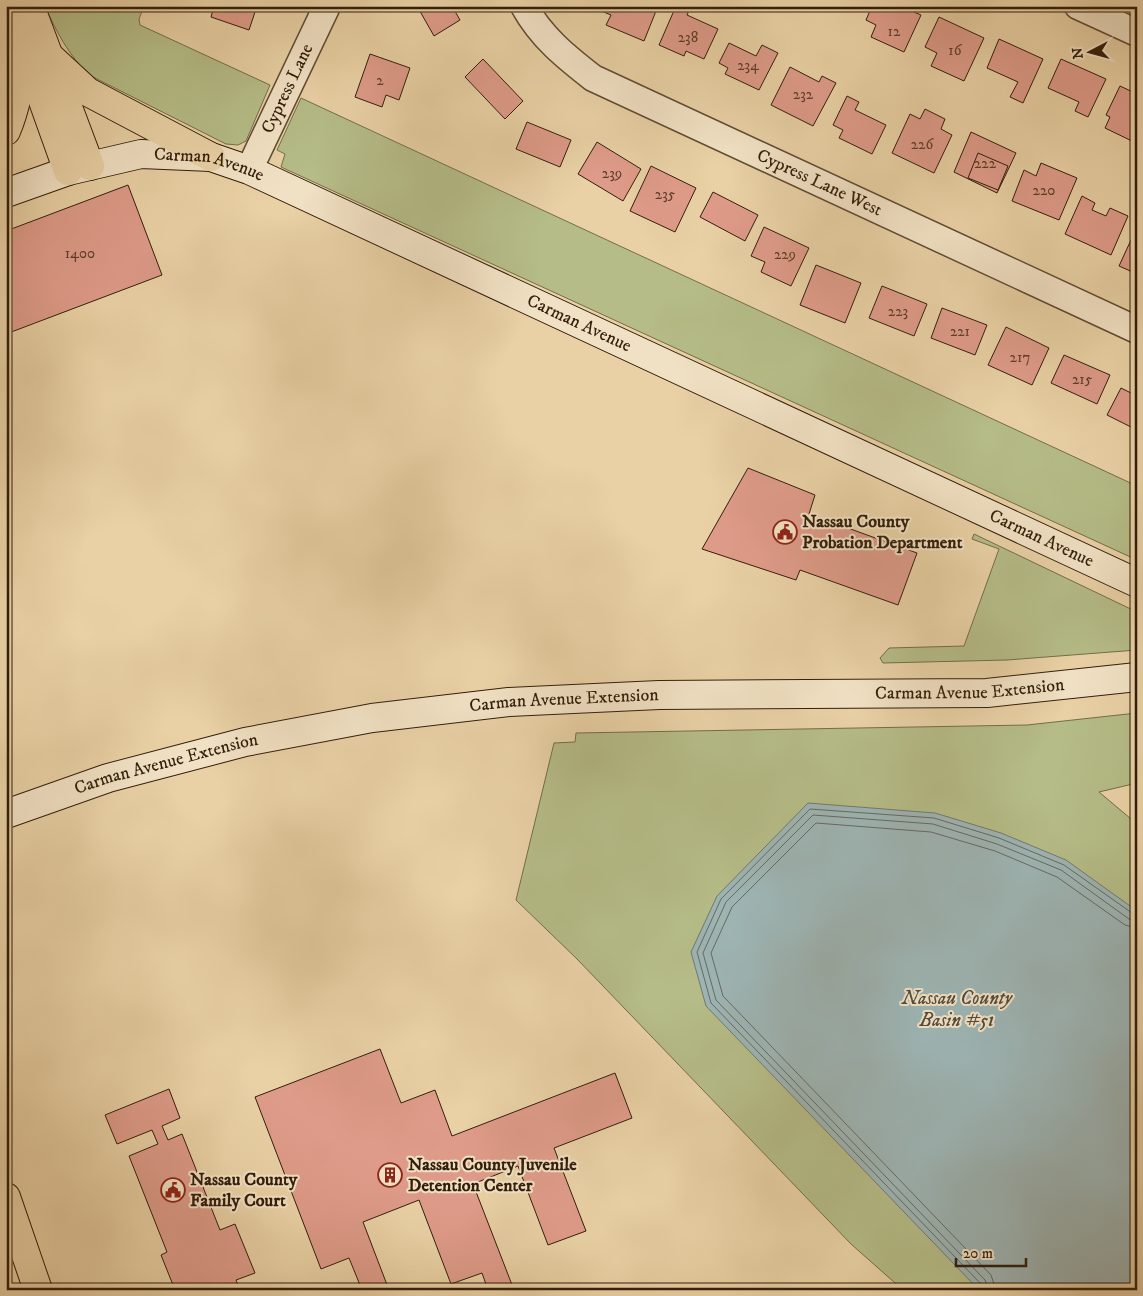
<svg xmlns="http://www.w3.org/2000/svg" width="1143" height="1296" viewBox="0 0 1143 1296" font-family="'IM FELL DW Pica',serif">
  <rect width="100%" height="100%" fill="#e9d1a5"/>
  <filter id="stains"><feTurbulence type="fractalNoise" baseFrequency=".004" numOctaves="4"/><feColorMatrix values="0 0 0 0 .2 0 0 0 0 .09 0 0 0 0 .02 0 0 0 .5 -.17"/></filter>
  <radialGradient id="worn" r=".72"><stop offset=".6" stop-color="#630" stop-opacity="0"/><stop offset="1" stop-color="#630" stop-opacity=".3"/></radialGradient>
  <g fill="#b5bc87" stroke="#746d49">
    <path d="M45,6H144L139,19L140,25L270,85L246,141L238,145L226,144L89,75C68,54 57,33 45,6Z"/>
    <polygon points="301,98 1137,486 1137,560 281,167 285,154 277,150"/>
    <polygon points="974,534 1137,612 1137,650 1007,660 883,663 880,658 889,648 964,646 999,549 972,539"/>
    <polygon points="1137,713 1137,783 1099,792 1137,824 1137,1290 903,1290 851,1244 577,959 516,900 554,743 575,742 576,733 1027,725"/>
  </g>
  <polygon fill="#9db4b3" stroke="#737870" points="808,803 935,813 1001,833 1066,860 1137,911 1137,1286 1133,1290 979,1290 706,1006 691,952 717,896"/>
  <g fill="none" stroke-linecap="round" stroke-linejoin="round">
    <g stroke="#68695f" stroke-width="1">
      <polyline points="982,1290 981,1284 711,1003 697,952 721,899 810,809 934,818 999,838 1064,865 1132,913 1137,914"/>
      <polyline points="989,1290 985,1280 716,1000 703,953 726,902 813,815 933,824 997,844 1061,870 1129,919 1137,921"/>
      <polyline points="996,1290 991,1275 723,996 711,953 732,907 816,823 931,832 995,851 1057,877 1125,925 1137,928"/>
    </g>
  </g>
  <g fill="#de9b89" stroke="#331e0b">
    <polygon points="214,6 257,6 249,30 211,17"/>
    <polygon points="417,6 452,6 460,20 434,36"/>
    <polygon points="601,6 658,6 644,41 606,25 611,15 599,10"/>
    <polygon points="676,6 691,6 687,15 718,29 704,59 686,51 684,56 659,45"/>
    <polygon points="872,6 900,6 921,15 904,52 871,37 876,25 866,20"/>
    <polygon points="939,17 984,38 964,81 931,66 937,53 925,47"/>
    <polygon points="999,39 1043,59 1023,103 1010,97 1018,82 987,68"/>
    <polygon points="729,43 756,56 762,45 778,53 759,90 725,74 728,68 719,63"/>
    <polygon points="370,54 410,68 399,100 386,95 382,107 355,97"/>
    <polygon points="483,59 523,101 505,119 465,77"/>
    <polygon points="1061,59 1106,79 1088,117 1075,111 1079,102 1048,88"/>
    <polygon points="790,67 819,82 822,76 836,83 813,126 771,105"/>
    <polygon points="1120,86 1137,94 1137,136 1134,142 1105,128 1110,117 1106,115"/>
    <polygon points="847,96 859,102 855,110 886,125 872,154 839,138 843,130 833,125"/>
    <polygon points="925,109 945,119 941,129 952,135 934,173 892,153 910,114 920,119"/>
    <polygon points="527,122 571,140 560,167 516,149"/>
    <polygon points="971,132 1016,153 997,193 954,172"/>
    <polygon points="597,142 641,169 623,201 578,174"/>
    <polygon points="978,153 1008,166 998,190 968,178"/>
    <polygon points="1041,163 1077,178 1059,220 1012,201 1024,170 1036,176"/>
    <polygon points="651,166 696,188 675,232 630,211"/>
    <polygon points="128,185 162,275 6,334 6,231"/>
    <polygon points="713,192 758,215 745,241 700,217"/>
    <polygon points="1082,196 1095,203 1092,210 1106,216 1110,208 1128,216 1111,255 1065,234"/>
    <polygon points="764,227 809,248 791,286 761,272 765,262 751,256"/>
    <polygon points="1137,227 1137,274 1119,266"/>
    <polygon points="816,265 861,283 845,323 800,305"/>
    <polygon points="882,286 927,304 914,336 869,318"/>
    <polygon points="942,308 987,325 975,355 931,338"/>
    <polygon points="1006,327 1049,348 1032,385 988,365"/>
    <polygon points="1064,355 1110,375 1097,404 1051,383"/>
    <polygon points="1121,388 1137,396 1137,430 1107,415"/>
    <polygon points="748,468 815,495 809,514 917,553 898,605 800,570 796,580 702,549"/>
    <polygon points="380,1049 401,1103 435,1090 452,1136 615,1073 632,1118 554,1148 586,1231 548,1245 518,1166 473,1184 514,1290 488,1290 482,1273 451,1284 419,1200 363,1222 389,1290 362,1290 349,1258 321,1269 255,1097"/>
    <polygon points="169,1089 180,1118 162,1126 168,1140 182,1134 220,1230 235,1224 255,1273 236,1280 240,1290 175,1290 161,1255 167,1252 129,1156 158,1144 152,1130 117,1144 105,1115"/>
  </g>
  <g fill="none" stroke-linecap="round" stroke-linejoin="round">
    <g stroke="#604b32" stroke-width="29">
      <g id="street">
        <path id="s1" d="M524,6C541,37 566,57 593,78L1137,330"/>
        <polyline points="1078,6 1137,33"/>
        <path id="s2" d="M249,170L327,6"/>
      </g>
    </g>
    <g stroke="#331e0b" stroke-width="30">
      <g id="secondary">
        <path id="s3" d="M6,193L68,171L141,154L211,157L249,170L1137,583"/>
        <path id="s4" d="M6,814L108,778L245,742L372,718L509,702L659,695L987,693L1137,677"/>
      </g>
    </g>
    <g stroke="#331e0b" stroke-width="30">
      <polyline id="primary" points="6,1197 38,1290"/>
    </g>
    <g stroke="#331e0b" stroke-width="30">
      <g id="highway">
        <polyline points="30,6 90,166"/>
        <polyline points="6,13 38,87 68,171"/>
        <polyline points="48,55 88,92 211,157"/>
        <path d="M6,131C17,106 21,78 22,51"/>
      </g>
    </g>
    <use href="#street" stroke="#f1e1c4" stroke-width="26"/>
    <use href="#secondary" stroke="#f1e1c4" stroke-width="28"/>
    <use href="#primary" stroke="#e9d1a5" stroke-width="28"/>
    <use href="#highway" stroke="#e9d1a5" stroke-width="28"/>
  </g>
  <defs>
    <g id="civic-ring" transform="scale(1.25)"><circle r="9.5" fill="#f1e1c4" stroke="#8f2418" stroke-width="1.5"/><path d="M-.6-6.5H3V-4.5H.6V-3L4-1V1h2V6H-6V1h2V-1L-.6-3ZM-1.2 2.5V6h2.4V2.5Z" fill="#8f2418"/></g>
    <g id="building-ring" transform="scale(1.25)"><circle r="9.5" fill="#f1e1c4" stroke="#8f2418" stroke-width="1.5"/><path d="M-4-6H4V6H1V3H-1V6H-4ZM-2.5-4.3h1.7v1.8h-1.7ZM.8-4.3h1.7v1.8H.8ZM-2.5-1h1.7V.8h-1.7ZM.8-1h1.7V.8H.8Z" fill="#8f2418"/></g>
  </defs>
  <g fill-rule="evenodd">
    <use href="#civic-ring" x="785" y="532"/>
    <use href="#building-ring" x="390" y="1175"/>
    <use href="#civic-ring" x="173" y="1190"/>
  </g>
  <g text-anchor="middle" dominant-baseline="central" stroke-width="4" stroke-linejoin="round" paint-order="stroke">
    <g font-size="15" fill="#5e3d2a">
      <text x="894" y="31">12</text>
      <text x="688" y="37">238</text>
      <text x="955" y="50">16</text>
      <text x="748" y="65">234</text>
      <text x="380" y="80">2</text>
      <text x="803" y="94">232</text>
      <text x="922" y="144">226</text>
      <text x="985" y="163">222</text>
      <text x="612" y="173">239</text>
      <text x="1044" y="190">220</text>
      <text x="665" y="194">235</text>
      <text x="80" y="253">1400</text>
      <text x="785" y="254">229</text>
      <text x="898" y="311">223</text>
      <text x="960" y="331">221</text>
      <text x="1020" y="357">217</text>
      <text x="1082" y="379">215</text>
    </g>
    <g font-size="18" fill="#331e0b" stroke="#f1e1c4">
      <text stroke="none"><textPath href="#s2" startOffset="90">Cypress Lane</textPath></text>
      <text stroke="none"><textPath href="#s3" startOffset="210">Carman Avenue</textPath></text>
      <text stroke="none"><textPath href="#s1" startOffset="350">Cypress Lane West</textPath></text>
      <text stroke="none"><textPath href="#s3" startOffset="615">Carman Avenue</textPath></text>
      <text stroke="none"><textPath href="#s3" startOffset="1125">Carman Avenue</textPath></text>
      <text stroke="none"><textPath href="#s4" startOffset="978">Carman Avenue Extension</textPath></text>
      <text stroke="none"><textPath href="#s4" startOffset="572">Carman Avenue Extension</textPath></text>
      <text stroke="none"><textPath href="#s4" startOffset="168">Carman Avenue Extension</textPath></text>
    </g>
    <g font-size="18" font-weight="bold" fill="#331e0b" stroke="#f1e1c4" text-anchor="start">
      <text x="802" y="522">Nassau County<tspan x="802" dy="21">Probation Department</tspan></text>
      <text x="408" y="1165">Nassau County Juvenile<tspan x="408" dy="21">Detention Center</tspan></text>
      <text x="190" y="1180">Nassau County<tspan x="190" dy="21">Family Court</tspan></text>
    </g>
    <g font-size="19" font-style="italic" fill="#534b3d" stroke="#f1e1c4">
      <text x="957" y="998">Nassau County<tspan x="957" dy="22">Basin #51</tspan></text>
    </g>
  </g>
  <rect width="1143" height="1296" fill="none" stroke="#e9d1a5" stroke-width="25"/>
  <rect x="8" y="8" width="1128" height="1281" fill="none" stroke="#331e0b" stroke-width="2.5"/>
  <rect x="12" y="12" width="1118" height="1271" fill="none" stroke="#331e0b"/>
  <g transform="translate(1090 52) rotate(264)" stroke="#f1e1c4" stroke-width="4" paint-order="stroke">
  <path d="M0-4L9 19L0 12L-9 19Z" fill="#331e0b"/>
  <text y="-8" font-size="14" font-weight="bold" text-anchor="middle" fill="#331e0b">N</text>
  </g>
  <path d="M956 1258v8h70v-8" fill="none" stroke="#331e0b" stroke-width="2.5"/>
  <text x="963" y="1258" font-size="15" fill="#331e0b" stroke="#f1e1c4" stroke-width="4" paint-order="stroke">20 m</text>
  <rect width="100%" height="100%" filter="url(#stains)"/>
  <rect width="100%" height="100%" fill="url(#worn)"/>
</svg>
